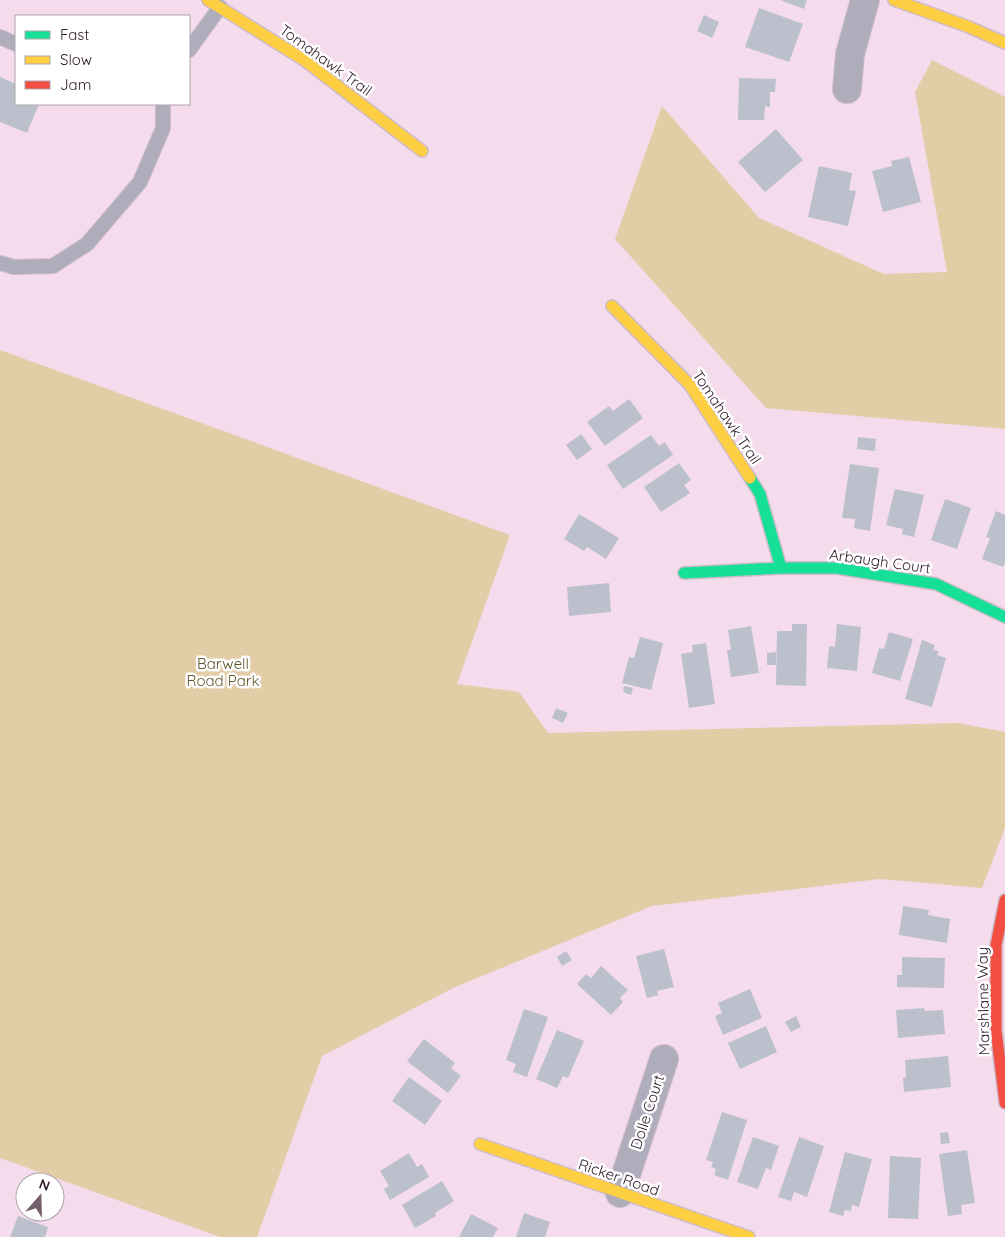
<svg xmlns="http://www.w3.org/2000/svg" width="1005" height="1237" viewBox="0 0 1005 1237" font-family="Quicksand,sans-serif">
  <rect width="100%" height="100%" fill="#f4dced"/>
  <g fill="#e2cda7">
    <polygon points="932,60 1005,97 1005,429 766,408 615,239 662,106 759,218 884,274 947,272 915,92"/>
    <polygon points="0,350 510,535 457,684 519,692 548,733 958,723 1005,732 1005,828 982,888 880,879 652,906 455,987 322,1056 257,1237 220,1237 0,1158"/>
  </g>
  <g fill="#bcc0cc">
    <polygon points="780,0 807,0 804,9"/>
    <polygon points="759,8 803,24 789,62 745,47"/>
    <polygon points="704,15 719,22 712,38 697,31"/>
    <polygon points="0,77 16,84 16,104 39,104 27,133 0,122"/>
    <polygon points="739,78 776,79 775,92 770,92 770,107 765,106 764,120 738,120"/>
    <polygon points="776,129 803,160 765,192 738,162"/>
    <polygon points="909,157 921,202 883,212 872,171 892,166 891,161"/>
    <polygon points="819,166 852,173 849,190 856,191 848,226 808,217"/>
    <polygon points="629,399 643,418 605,446 587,422 609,406 613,411"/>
    <polygon points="581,434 592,449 577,460 566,445"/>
    <polygon points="651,435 659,446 665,442 673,455 623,489 607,465"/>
    <polygon points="858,437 876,439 875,451 857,449"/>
    <polygon points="679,463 691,480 684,485 690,493 661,512 644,487"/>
    <polygon points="850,464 879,468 870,531 854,528 855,519 842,518"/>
    <polygon points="895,489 924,495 914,537 902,534 903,529 886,525"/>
    <polygon points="945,499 971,508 957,549 931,540"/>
    <polygon points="996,511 1005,515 1005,563 1003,567 982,559 990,538 986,537"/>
    <polygon points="579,514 619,538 606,559 587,547 584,551 564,539"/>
    <polygon points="609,583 611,612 569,616 567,587"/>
    <polygon points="792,624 807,624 806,686 776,685 777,631 792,631"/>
    <polygon points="837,624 861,627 857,671 827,668 829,646 835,647"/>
    <polygon points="751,626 759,673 731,677 727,650 731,650 728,630"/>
    <polygon points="889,632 913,639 900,681 872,673 879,648 884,649"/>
    <polygon points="640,637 663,643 651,690 622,683 629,657 634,658"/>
    <polygon points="922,640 935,645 933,650 939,651 937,655 946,658 932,707 905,699"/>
    <polygon points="706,643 715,704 689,708 681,654 693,652 692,645"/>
    <polygon points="776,652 776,665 767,665 767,653"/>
    <polygon points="624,686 633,688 631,695 623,692"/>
    <polygon points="556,708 568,713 563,723 552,718"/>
    <polygon points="903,906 929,910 928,915 950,919 947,943 899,935"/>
    <polygon points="664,949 674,987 657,991 658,995 647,998 636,956"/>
    <polygon points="566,951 572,960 562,966 557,957"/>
    <polygon points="902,957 945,958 944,988 897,987 897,975 902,975"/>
    <polygon points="601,966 628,990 620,998 623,1002 611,1015 577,984 586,974 591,978"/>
    <polygon points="750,989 762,1018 723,1035 715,1016 722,1013 718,1003"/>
    <polygon points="924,1008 925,1011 943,1010 945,1034 898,1038 896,1010"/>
    <polygon points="524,1009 548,1017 527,1077 513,1072 516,1064 506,1060"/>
    <polygon points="796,1016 801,1027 791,1032 785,1022"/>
    <polygon points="766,1026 777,1052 740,1069 728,1043"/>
    <polygon points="557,1030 584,1041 568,1078 563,1076 557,1088 536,1079"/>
    <polygon points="424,1039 455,1063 451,1068 461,1076 448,1093 407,1061"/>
    <polygon points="948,1056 951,1087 904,1092 903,1078 906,1077 905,1060"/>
    <polygon points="409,1077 442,1101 425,1125 392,1101"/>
    <polygon points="722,1112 747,1120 728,1180 714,1175 716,1169 711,1167 713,1162 706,1160"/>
    <polygon points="948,1132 950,1143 941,1144 940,1133"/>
    <polygon points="753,1137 779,1146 771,1170 766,1168 758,1189 737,1182"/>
    <polygon points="799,1137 824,1146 807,1197 794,1192 791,1201 778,1197"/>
    <polygon points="967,1150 975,1203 961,1205 962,1214 948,1216 939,1154"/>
    <polygon points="845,1152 872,1159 859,1207 852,1205 851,1211 845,1210 843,1216 829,1212"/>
    <polygon points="409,1153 417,1167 422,1164 429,1177 390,1200 384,1189 389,1186 380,1171"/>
    <polygon points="890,1156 921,1158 918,1219 888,1218"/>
    <polygon points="442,1181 454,1201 435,1213 436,1216 415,1228 402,1205"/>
    <polygon points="524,1213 550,1222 545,1237 516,1237"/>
    <polygon points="471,1214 498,1228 493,1237 459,1237"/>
    <polygon points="18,1216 48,1227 45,1237 10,1237"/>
  </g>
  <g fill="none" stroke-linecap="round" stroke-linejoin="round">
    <g stroke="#cebbc9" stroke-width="16">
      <g id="lane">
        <polyline points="0,37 16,44"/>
        <polyline points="189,50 220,7"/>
        <polyline points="0,263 14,267 53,266 87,244 140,182 163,128 163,104"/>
      </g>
    </g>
    <g stroke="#cebbc9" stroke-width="30">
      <g id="street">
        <polyline points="847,89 850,54 865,0"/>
        <polyline points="620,1193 664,1059"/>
      </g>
    </g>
    <g stroke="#cebbc9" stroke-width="14">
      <g id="fast">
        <polyline points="750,478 760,494 781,568"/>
        <polyline points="684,573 781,568 837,568 936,584 1005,617"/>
      </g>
    </g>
    <g stroke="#cebbc9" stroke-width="14">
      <g id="slow">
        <polyline points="208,0 304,60 422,151"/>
        <polyline points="894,0 969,27 1005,43"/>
        <polyline points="612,306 690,385 750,478"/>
        <polyline points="480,1144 749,1237"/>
      </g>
    </g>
    <g stroke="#cebbc9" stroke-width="14">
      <polyline id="jam" points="1005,900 996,945 996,1030 1005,1103"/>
    </g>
    <use href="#lane" stroke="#afadbc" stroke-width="14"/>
    <use href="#street" stroke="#afadbc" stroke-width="28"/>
    <use href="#fast" stroke="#16e098" stroke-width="11"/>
    <use href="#slow" stroke="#ffcf43" stroke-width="11"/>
    <use href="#jam" stroke="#f24e42" stroke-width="11"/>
  </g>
  <g text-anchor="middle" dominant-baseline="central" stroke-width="5" stroke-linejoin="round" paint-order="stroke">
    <g font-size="15" fill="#2f1b2a" stroke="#fff">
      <text transform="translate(326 60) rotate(36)">Tomahawk Trail</text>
      <text transform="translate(727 417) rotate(56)">Tomahawk Trail</text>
      <text transform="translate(880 561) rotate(8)">Arbaugh Court</text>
      <text transform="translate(983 1001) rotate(-91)">Marshlane Way</text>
      <text transform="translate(647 1112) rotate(-72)">Dolle Court</text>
      <text transform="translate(619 1177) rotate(19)">Ricker Road</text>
    </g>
    <g font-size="15" fill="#615629" stroke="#fff">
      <text x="223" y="663">Barwell<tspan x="223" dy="17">Road Park</tspan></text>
    </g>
  </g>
  <rect x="15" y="15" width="175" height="90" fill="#ffffff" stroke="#aca4aa"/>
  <rect x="25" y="31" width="25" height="8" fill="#16e098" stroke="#aca4aa"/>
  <text x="60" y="40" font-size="15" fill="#2f1b2a">Fast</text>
  <rect x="25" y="56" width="25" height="8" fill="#ffcf43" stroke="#aca4aa"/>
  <text x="60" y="65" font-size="15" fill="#2f1b2a">Slow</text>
  <rect x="25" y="81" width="25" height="8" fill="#f24e42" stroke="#aca4aa"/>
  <text x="60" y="90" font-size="15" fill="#2f1b2a">Jam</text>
  <g transform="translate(40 1197) rotate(20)"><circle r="24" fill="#ffffff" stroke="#aca4aa"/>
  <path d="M0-4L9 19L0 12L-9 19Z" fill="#745f6e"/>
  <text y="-8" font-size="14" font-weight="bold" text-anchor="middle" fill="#2f1b2a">N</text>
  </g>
</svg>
